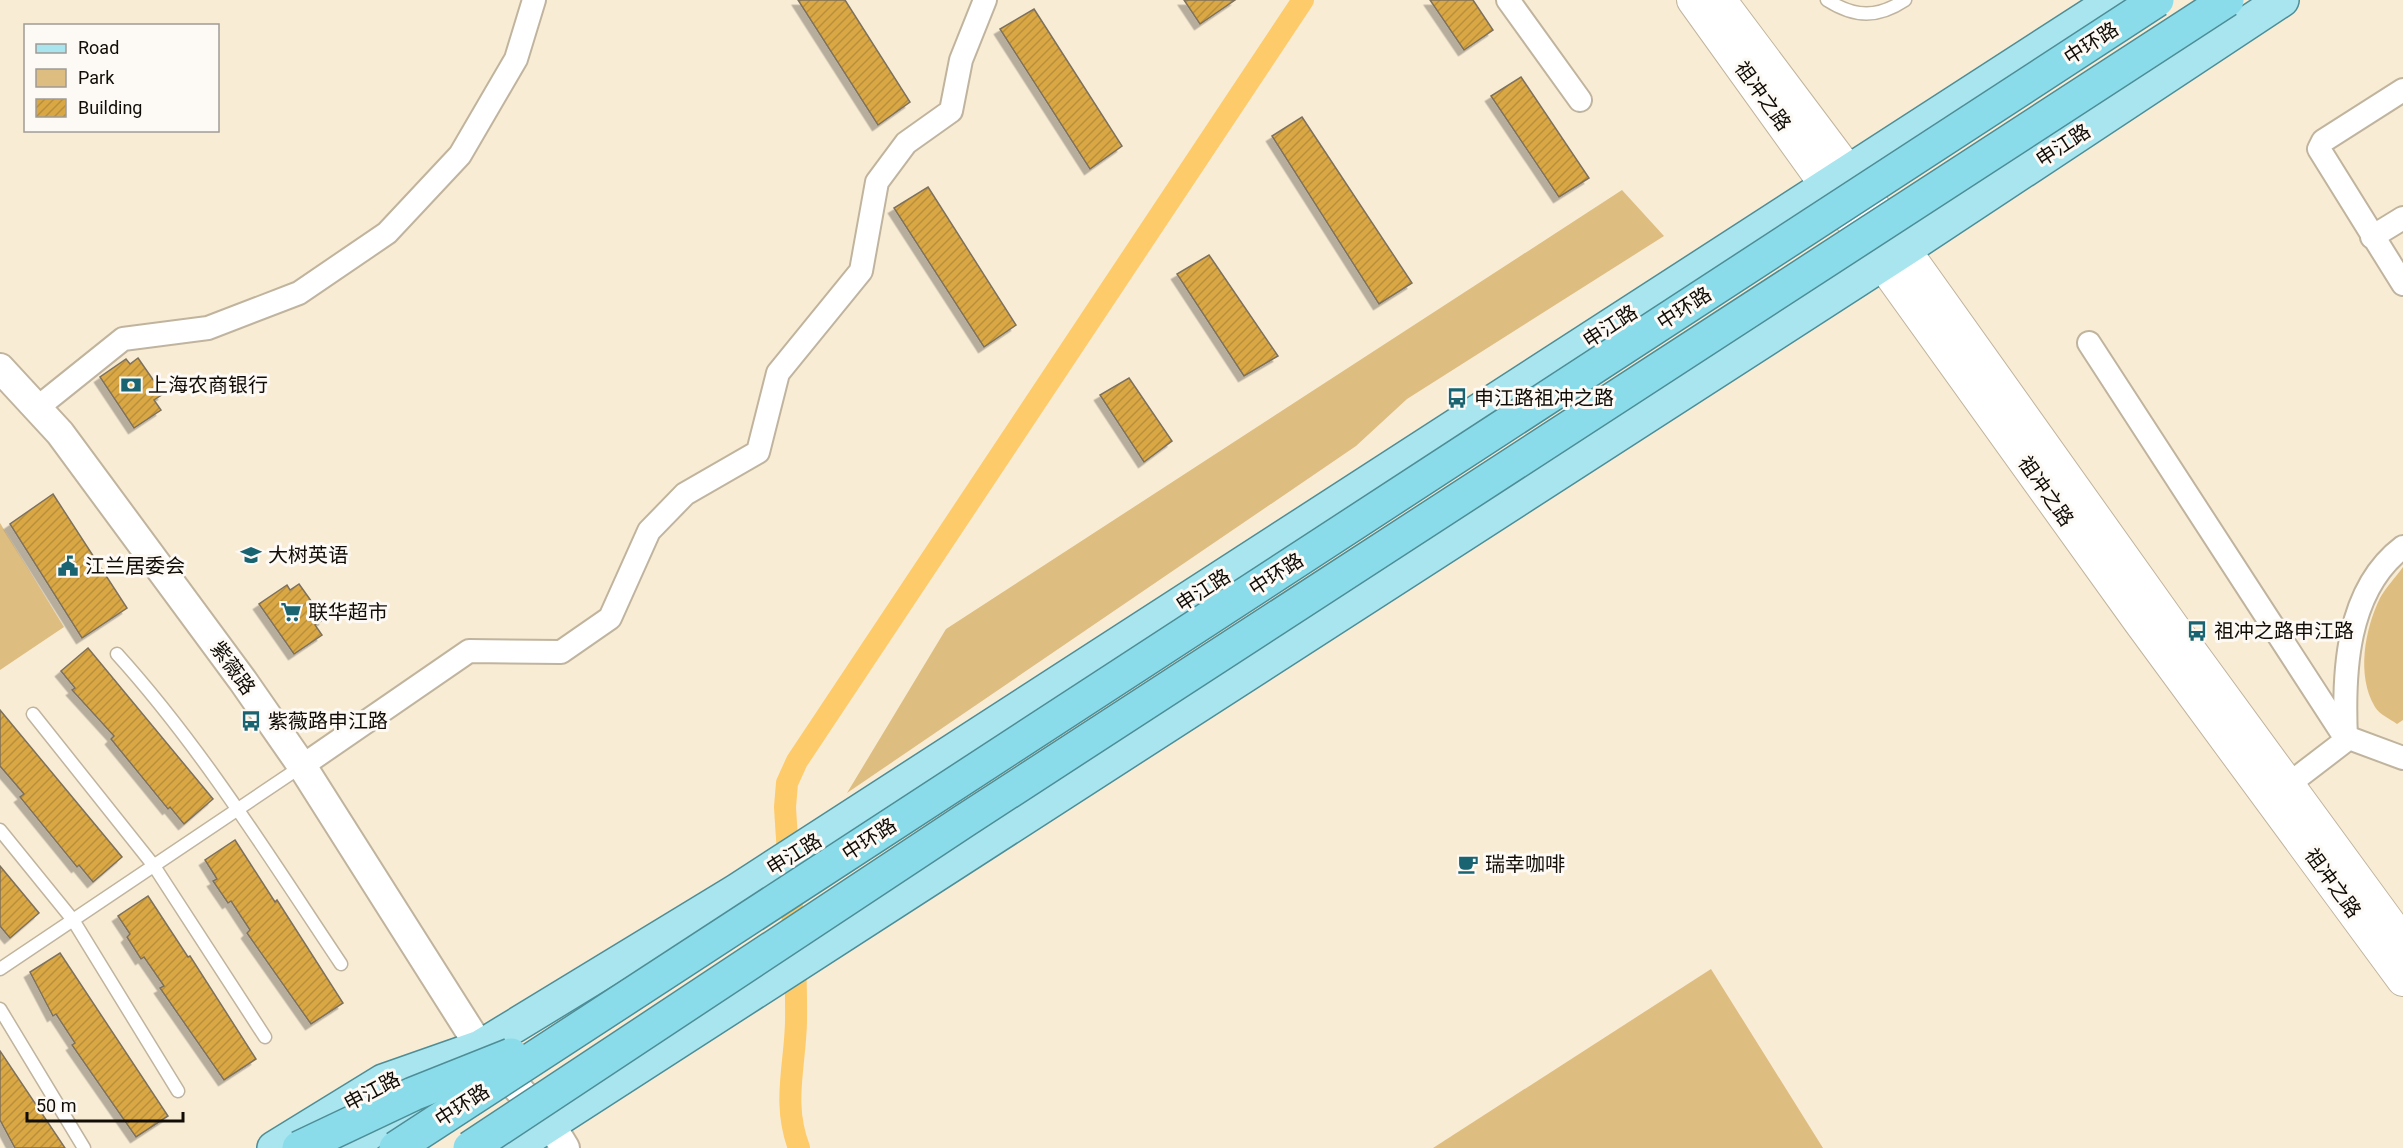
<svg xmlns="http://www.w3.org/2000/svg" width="2403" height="1148" viewBox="0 0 2403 1148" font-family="Roboto,'Noto Sans SC',sans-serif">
  <defs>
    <pattern id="building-hatch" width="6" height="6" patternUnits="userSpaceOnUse" patternTransform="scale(1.5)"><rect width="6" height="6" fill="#d9a845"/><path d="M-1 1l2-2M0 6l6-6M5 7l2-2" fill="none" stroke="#b98f3b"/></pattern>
    <filter id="shadow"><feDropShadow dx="-5.5" dy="5.5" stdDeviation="0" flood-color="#0004"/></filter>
  </defs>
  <rect width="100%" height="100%" fill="#f9ecd5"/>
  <g fill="#debd81">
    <polygon points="1622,190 1664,236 1407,399 1356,446 847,793 946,629"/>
    <polygon points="0,523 64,627 0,670"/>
    <path d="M2403,567V720L2397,724C2390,719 2379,714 2375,707C2356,675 2365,629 2380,598C2386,587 2396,577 2403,567Z"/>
    <polygon points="1711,969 1823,1148 1433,1148"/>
  </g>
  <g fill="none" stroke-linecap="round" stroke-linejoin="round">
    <path stroke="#fdcb6a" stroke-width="22" d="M799,1148C782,1103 795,1067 796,1022C797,950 789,878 785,807L787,783L797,761L1303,0"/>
  </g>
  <g fill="url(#building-hatch)" stroke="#7d715d" stroke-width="1.5" filter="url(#shadow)">
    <polygon points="798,0 845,0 910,102 878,125"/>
    <polygon points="1184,0 1235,0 1200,24"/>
    <polygon points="1430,0 1473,0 1493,30 1464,50"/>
    <polygon points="1034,9 1122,146 1090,169 1000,29"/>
    <polygon points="1521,77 1589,178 1559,197 1491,96"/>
    <polygon points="1302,117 1412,283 1379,304 1272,136"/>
    <polygon points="928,187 1016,325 984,347 894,208"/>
    <polygon points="1209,255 1278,356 1244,376 1177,274"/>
    <polygon points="138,358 163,394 154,400 161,410 134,428 100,377 126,359 130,364"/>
    <polygon points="1129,378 1172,441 1144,462 1100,395"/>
    <polygon points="53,494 127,608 82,638 10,524"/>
    <polygon points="299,584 324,619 315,625 322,635 294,654 259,604 287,585 290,590"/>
    <polygon points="88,648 213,799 184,824 170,807 168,809 111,739 114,736 72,690 75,688 61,671"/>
    <polygon points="0,710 122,857 93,882 79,865 77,867 20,797 24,794 0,766"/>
    <polygon points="235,840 275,902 277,900 343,1003 311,1024 247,933 250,930 231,901 228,903 213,881 217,879 205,860"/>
    <polygon points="0,866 39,913 10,938 0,926"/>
    <polygon points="148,896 188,957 190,956 256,1059 224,1080 160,988 164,986 144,957 141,959 127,937 130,934 118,916"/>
    <polygon points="60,953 168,1116 136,1137 72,1045 75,1043 56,1014 53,1016 30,972"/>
    <polygon points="0,1051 65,1148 15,1148 0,1120"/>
  </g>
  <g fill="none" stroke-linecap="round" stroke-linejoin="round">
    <g stroke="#c0b49e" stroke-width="15">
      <g id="service">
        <path d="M1827,0C1855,18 1878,18 1905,0"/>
        <path d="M117,654C202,748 270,858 341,964"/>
        <polyline points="33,714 154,866 265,1037"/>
        <polyline points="0,830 73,920 178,1091"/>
        <polyline points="0,969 302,766"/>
        <polyline points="0,1009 84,1148"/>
      </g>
    </g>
    <g stroke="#c0b49e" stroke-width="26">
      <g id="minor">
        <polyline points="1508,0 1580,100"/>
        <polyline points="2403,90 2323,141 2319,149 2403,284"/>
        <polyline points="2372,237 2403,218"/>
        <polyline points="2089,343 2346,739"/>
        <polyline points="37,408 123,339 208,328 299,293 387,233 460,155 516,59 534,0"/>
        <path d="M2346,738C2343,673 2346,590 2403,547"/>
        <polyline points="302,766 469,651 561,652 610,618 649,531 685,494 758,452 778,373 861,271 877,182 906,143 951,111 961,60 985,0"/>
        <polyline points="2289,784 2349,738 2403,758"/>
      </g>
    </g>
    <g stroke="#c0b49e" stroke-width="32">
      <polyline id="tertiary" points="0,368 60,433 243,681 302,766 480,1047 551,1125 565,1148"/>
    </g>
    <g stroke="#c0b49e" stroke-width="34">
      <g id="secondary">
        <polyline points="1693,0 2139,621 2403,980"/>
        <polyline points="1720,0 1849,172 2181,638 2403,942"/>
      </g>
    </g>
    <g stroke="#4d8d96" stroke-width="36">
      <g id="primary">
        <polyline points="274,1148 383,1081 480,1047 736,891 2114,0"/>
        <polyline points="349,1148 413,1101"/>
        <polyline points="513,1148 1904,250 2282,0"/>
      </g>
    </g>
    <use href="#service" stroke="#fff" stroke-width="12"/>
    <use href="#minor" stroke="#fff" stroke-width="22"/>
    <use href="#tertiary" stroke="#fff" stroke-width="28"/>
    <use href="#secondary" stroke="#fff" stroke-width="32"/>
    <use href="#primary" stroke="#a8e5ef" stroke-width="33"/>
    <g stroke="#4d8d96" stroke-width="36" stroke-linecap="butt">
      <g id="trunk-bridge">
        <polyline points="299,1148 413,1094 511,1055"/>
        <polyline points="396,1148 2157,0"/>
        <polyline points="470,1148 964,821 2227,0"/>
      </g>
    </g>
    <use href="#trunk-bridge" stroke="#8bdcea" stroke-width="33"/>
  </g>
  <defs>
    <g id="bank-bare" transform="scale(1.62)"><path d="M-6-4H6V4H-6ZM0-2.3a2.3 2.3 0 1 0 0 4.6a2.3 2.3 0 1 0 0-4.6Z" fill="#196470" stroke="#fdfaf6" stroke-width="2.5" paint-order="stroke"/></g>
    <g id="bus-bare" transform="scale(1.62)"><path d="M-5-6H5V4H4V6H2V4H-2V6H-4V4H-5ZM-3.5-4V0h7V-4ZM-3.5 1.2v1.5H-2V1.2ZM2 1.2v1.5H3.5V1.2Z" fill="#196470" stroke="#fdfaf6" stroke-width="2.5" paint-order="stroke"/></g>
    <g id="school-bare" transform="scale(1.62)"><path d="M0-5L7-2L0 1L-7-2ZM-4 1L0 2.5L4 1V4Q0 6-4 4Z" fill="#196470" stroke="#fdfaf6" stroke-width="2.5" paint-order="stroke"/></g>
    <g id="civic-bare" transform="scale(1.62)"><path d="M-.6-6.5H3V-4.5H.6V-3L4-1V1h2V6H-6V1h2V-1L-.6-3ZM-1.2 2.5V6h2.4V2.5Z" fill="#196470" stroke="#fdfaf6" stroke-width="2.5" paint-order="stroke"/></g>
    <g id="supermarket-bare" transform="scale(1.62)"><path d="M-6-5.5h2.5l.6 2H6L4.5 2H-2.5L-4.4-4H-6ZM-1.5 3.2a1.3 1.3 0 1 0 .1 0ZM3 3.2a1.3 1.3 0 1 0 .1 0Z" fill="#196470" stroke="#fdfaf6" stroke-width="2.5" paint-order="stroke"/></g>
    <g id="cafe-bare" transform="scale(1.62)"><path d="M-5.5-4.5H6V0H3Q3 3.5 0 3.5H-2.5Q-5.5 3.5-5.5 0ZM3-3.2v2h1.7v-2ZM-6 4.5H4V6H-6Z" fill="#196470" stroke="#fdfaf6" stroke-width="2.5" paint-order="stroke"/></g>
  </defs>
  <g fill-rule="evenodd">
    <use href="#bank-bare" x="131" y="385"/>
    <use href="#bus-bare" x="1457" y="398"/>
    <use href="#school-bare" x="251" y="555"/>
    <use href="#civic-bare" x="68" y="566"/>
    <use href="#supermarket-bare" x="291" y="612"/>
    <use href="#bus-bare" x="2197" y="631"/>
    <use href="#bus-bare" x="251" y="721"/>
    <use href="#cafe-bare" x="1468" y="864"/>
  </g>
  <g text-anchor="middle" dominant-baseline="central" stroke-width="6" stroke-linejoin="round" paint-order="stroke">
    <g font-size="20" fill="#110c05" stroke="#fdfaf6">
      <text transform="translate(2091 43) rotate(-33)">中环路</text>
      <text transform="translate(1763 96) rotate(54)">祖冲之路</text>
      <text transform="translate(2063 145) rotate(-33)">申江路</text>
      <text transform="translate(1684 308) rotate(-33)">中环路</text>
      <text transform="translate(1610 326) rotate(-33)">申江路</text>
      <text transform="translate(2046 491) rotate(55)">祖冲之路</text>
      <text transform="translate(1276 574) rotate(-33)">中环路</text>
      <text transform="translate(1203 590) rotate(-33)">申江路</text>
      <text transform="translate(233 668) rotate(54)">紫薇路</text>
      <text transform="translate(869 839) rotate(-33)">中环路</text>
      <text transform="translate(794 854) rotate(-32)">申江路</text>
      <text transform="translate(2333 883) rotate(54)">祖冲之路</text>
      <text transform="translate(372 1091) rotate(-28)">申江路</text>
      <text transform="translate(462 1105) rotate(-33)">中环路</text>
    </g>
    <g font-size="20" fill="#110c05" stroke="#fdfaf6" text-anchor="start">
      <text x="148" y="385">上海农商银行</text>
      <text x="1474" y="398">申江路祖冲之路</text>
      <text x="268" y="555">大树英语</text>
      <text x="85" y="566">江兰居委会</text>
      <text x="308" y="612">联华超市</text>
      <text x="2214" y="631">祖冲之路申江路</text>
      <text x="268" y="721">紫薇路申江路</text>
      <text x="1485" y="864">瑞幸咖啡</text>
    </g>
  </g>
  <rect x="24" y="24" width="195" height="108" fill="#fdfaf6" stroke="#9f9b96" stroke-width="1.5"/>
  <rect x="36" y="44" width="30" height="9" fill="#a8e5ef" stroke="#9f9b96" stroke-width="1.5"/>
  <text x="78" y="54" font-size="18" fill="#110c05">Road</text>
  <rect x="36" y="69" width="30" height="18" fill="#debd81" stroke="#9f9b96" stroke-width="1.5"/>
  <text x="78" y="84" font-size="18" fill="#110c05">Park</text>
  <rect x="36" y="99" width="30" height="18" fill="url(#building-hatch)" stroke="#9f9b96" stroke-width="1.5"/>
  <text x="78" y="114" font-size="18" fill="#110c05">Building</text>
  <path d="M27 1112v9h156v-9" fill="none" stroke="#110c05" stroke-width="3"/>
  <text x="36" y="1112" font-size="18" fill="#110c05" stroke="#fdfaf6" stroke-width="4.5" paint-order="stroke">50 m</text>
</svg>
